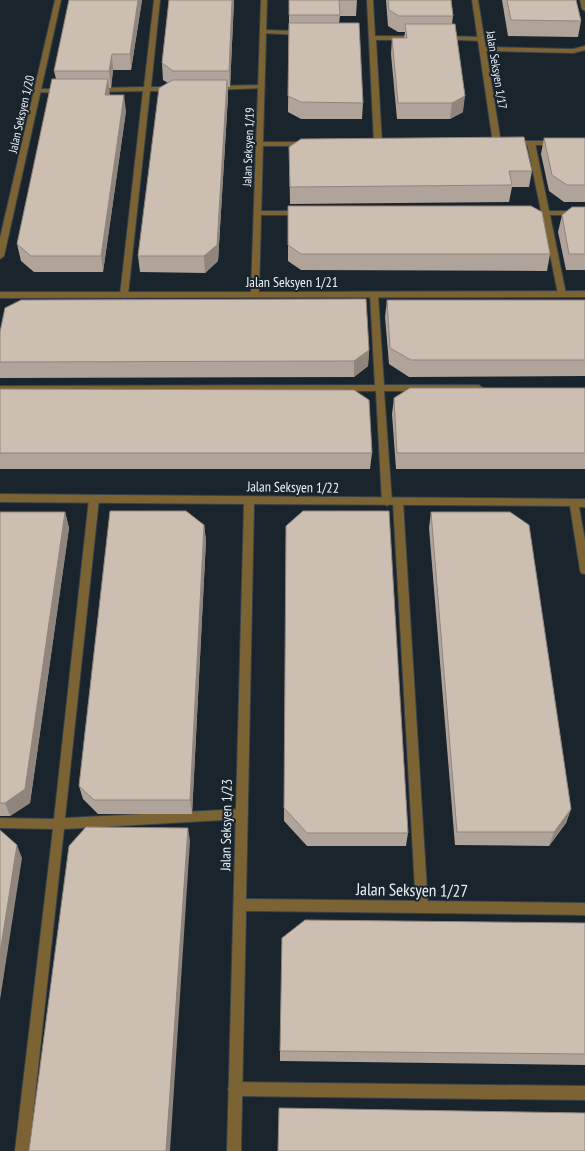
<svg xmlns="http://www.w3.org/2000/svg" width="585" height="1151" viewBox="0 0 585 1151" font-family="'PT Sans Narrow',sans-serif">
  <rect width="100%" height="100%" fill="#19242d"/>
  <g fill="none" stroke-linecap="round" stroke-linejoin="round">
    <g stroke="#37414a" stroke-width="2">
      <g id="lane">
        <polygon points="154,0 160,0 151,87 171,87 175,89 171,91 150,91 128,295 124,298 120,295 143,91 95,92 91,90 95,88 144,87"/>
        <polygon points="367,0 373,0 375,36 417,36 420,38 417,40 376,40 382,143 378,145 374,143"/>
        <polygon points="580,0 585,0 585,11 582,9"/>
        <polygon points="263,30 301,31 304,33 301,35 261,33 260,32"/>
        <polygon points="443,36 481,37 484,39 481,41 441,39 440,38"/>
        <polygon points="585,46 585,50 573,53 483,51 480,49 483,47 573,49"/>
        <polygon points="261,85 265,87 263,88 215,90 211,88 215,86"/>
        <polygon points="38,89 61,89 65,91 61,93 36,92 34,91"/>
        <polygon points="528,141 531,141 535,143 549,211 585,211 585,215 550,215 566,294 562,297 558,294 542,215 530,215 526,213 530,211 541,211 527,143"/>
        <polygon points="255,211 302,211 306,213 302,215 258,215 254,213"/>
        <polygon points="374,292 378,295 384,385 479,385 483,388 479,391 384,391 392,502 387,506 382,502 376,391 0,392 0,386 375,385 370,295"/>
        <polygon points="94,495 99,499 65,818 242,809 246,810 248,814 246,818 242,819 64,829 29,1151 15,1151 53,829 0,828 0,818 54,819 89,499"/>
        <polygon points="398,498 403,502 428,907 426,911 422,913 418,911 416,907 393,502"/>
        <polygon points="235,1082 585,1086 585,1100 235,1096 230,1094 228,1089 230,1084"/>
      </g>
    </g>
    <g stroke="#37414a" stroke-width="2">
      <g id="street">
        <polygon points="55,0 61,0 4,256 0,259 0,238"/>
        <polygon points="261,0 267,0 263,142 308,142 312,144 308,146 263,146 259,292 585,291 585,297 0,298 0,292 251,292"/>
        <polygon points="472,0 478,0 501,143 497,145 493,143"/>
        <polygon points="509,141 556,141 560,143 556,145 509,145"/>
        <polygon points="0,494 585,499 585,507 579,507 585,540 585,574 581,573 580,570 570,506 254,504 246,899 585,903 585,915 246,911 241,1151 227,1151 244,504 0,502"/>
      </g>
    </g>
    <use href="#lane" fill="#7b6333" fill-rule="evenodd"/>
    <use href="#street" fill="#7b6333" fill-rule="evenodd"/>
  </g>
  <g fill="#b0a399">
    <polygon points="142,0 131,70 113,70 111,88 109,88 109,95 126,111 103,272 34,272 21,261 17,244 56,79 54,71"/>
    <polygon points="169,0 234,0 230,87 228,87 228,96 218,261 205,273 140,272 138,256 168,83 163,80 162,63"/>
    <polygon points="289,0 357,0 356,16 340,16 339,23 363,103 362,119 301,119 288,112 289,31"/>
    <polygon points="386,0 451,0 453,16 452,24 463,112 450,119 397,119 391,54 392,38 404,38 405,32 398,32 388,26"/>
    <polygon points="502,0 576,0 581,21 578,37 508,36"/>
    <polygon points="544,138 585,138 585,202 564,202 549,191 541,154"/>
    <polygon points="289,147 532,171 529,187 512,187 509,202 290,204"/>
    <polygon points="288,206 550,254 547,271 301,270 288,261"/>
    <polygon points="585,207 585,270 566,270 558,232 562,215"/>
    <polygon points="387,300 585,300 585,376 409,377 389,364 385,317"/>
    <polygon points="0,332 369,350 368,366 354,377 0,378"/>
    <polygon points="585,388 585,469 396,469 392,414 394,398"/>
    <polygon points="0,389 372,453 370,469 0,469"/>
    <polygon points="0,512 65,512 69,528 30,803 10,816 0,816"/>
    <polygon points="431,512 571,809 566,823 549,846 455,845 429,528"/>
    <polygon points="204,525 206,540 192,814 98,814 83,799 79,786"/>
    <polygon points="284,808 408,833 406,846 307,846 284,821"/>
    <polygon points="585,923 585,1065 280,1061 280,1051"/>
  </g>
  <g fill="#90857d">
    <polygon points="138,0 142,0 131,70 130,54"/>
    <polygon points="232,0 234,0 230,87 229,71"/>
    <polygon points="112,54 113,70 111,88 109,71"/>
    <polygon points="108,79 110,96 105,95"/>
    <polygon points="227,80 228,96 218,261 205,273 204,256"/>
    <polygon points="124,95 126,111 103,272 101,256"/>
    <polygon points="465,96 463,112 450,119 452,103"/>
    <polygon points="369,350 368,366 354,377 354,361"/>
    <polygon points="65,512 69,528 30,803 10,816 5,803"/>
    <polygon points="204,525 206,540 192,814 190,800"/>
    <polygon points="571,809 566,823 549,846 554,832"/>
    <polygon points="188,828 190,841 170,1151 166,1151"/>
    <polygon points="17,845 22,858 0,1000 0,953"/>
  </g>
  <g fill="#cdbeb2" stroke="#90857d">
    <polygon points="69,0 138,0 130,54 112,54 109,71 54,71"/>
    <polygon points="169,0 232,0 229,71 173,71 162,63"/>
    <polygon points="289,0 357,0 339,0 340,15 289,15"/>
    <polygon points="388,0 451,0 453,16 399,16 389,10"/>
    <polygon points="507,0 576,0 581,21 511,20"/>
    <polygon points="289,23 359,23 363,103 301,102 288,96"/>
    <polygon points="405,24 455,24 465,96 452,103 398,103 392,38 407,38"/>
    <polygon points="52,79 108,79 105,95 124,95 101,256 31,256 17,244"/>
    <polygon points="173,80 227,80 217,245 204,256 138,256 159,88"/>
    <polygon points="524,137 532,171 509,171 512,185 290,187 289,147 301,139"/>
    <polygon points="544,138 585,138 585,185 567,185 552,175"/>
    <polygon points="288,206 531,206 542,212 550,254 301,254 288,245"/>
    <polygon points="572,207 585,207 585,254 569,254 562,215"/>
    <polygon points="366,299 369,350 354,361 0,362 0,332 5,308 21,300"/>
    <polygon points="387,300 585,300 585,360 411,360 390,348"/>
    <polygon points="410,388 585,388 585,453 397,453 394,398"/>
    <polygon points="0,389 354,390 369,400 372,453 0,453"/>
    <polygon points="110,511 186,511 204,525 190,800 94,800 79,786"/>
    <polygon points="303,511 389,511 408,833 307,833 284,808 286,526"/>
    <polygon points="0,512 65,512 25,789 5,803 0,803"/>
    <polygon points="431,512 510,512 529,525 571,809 554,832 457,832"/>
    <polygon points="86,827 188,828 166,1151 29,1151 69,846"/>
    <polygon points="0,830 17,845 0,953"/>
    <polygon points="305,920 585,923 585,1054 280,1051 282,938"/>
    <polygon points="279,1108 585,1113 585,1151 278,1151"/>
  </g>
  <g text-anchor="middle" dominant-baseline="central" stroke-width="4" stroke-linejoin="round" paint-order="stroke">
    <g font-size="12" fill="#ecf4fa" stroke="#19242d">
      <text transform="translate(497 70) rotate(81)">Jalan Seksyen 1/17</text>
      <text transform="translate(21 114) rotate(-77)">Jalan Seksyen 1/20</text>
      <text transform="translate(248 147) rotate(-88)">Jalan Seksyen 1/19</text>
    </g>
    <g font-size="14" fill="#ecf4fa" stroke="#19242d">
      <text x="292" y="282">Jalan Seksyen 1/21</text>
      <text transform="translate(293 487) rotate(1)">Jalan Seksyen 1/22</text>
      <text transform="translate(226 825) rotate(-89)">Jalan Seksyen 1/23</text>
    </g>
    <g font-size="17" fill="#ecf4fa" stroke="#19242d">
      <text transform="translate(412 890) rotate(1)">Jalan Seksyen 1/27</text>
    </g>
  </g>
</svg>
